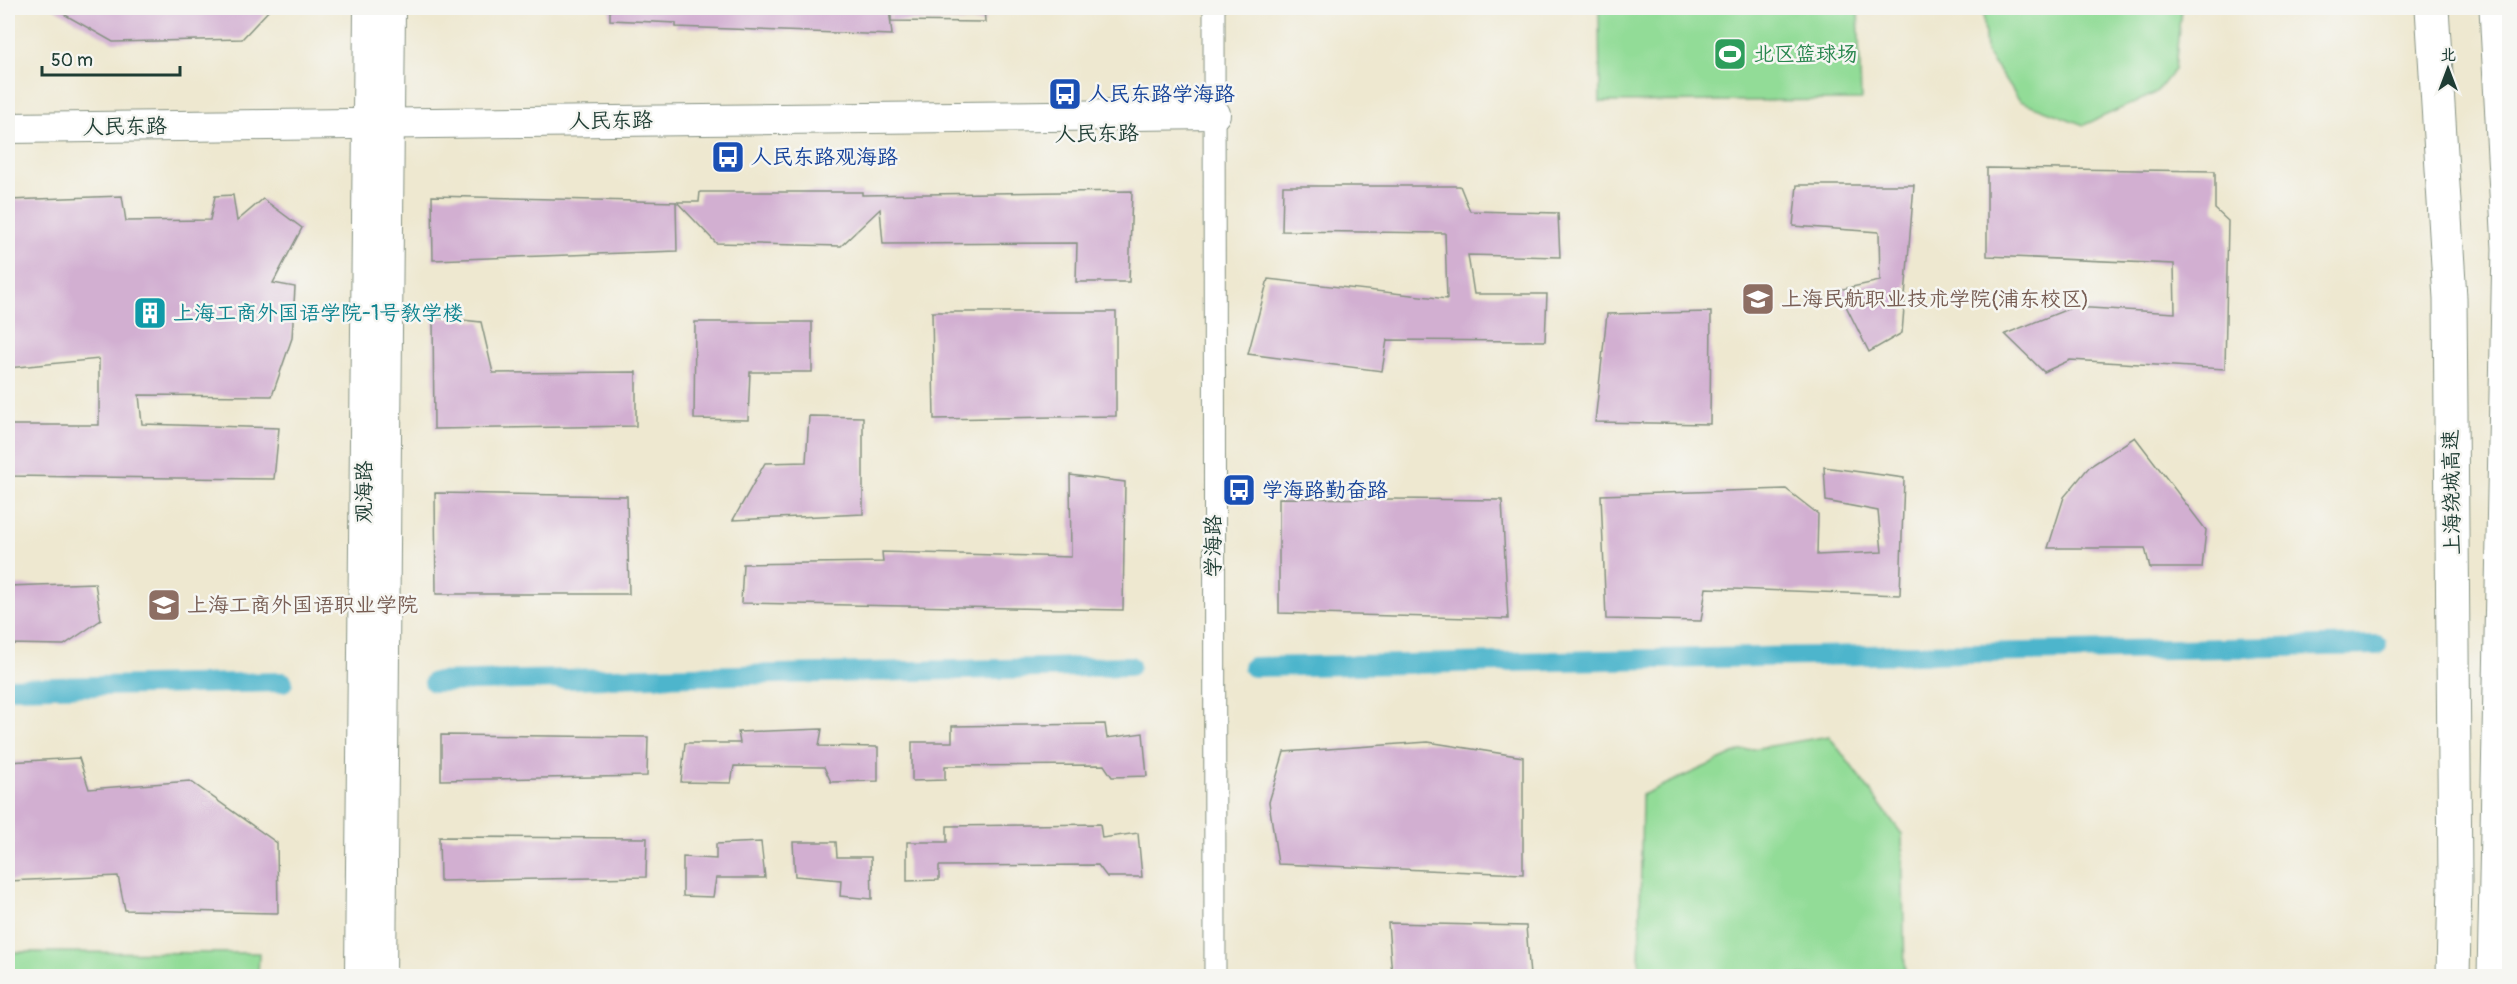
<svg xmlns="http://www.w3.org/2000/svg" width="2517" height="984" viewBox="0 0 2517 984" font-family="Pangolin,'LXGW WenKai TC',sans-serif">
  <rect width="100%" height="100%" fill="#f6f6f2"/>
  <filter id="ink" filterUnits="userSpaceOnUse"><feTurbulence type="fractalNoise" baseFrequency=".0167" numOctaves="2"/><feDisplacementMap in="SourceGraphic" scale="12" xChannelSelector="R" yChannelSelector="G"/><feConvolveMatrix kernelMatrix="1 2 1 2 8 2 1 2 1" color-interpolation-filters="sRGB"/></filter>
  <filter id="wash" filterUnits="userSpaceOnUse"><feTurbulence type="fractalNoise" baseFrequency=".008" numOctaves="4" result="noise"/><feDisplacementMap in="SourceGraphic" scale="24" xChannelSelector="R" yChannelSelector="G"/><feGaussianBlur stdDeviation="1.35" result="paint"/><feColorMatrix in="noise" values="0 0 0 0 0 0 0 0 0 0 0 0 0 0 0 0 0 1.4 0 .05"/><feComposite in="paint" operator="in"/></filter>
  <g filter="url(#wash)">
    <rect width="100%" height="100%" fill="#eee8d0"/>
    <g fill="#92dc97" stroke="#588c66" stroke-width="1.5">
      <polygon points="1599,8 1858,8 1861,100 1600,102"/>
      <polygon points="1983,8 2181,8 2175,69 2156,93 2084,125 2020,101 1986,52"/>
      <polygon points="1829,736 1902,834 1905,976 1639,976 1642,795 1740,751"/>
      <polygon points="8,952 259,953 258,976 8,976"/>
    </g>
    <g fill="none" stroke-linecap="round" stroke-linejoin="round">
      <g stroke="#4eb5cc" stroke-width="20">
        <polyline points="1253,667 2377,645"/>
        <polyline points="434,682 1130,666"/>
        <polyline points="8,688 283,682"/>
      </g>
    </g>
    <g id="blocks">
      <g fill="#d2afd1">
        <polygon points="53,8 125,8 124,10 271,8 242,39 113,42"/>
        <polygon points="610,8 889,8 892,35 676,27 676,23 610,20"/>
        <polygon points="891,8 984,8 985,22 891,21"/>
        <polygon points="1987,168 2215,171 2215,209 2228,221 2225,369 2070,360 2044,372 2005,334 2073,307 2175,313 2174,264 1987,256"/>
        <polygon points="1797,185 1914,185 1902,333 1869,352 1838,290 1880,281 1879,232 1793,226"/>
        <polygon points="1283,186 1460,186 1470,211 1558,213 1560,257 1468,255 1474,294 1547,294 1545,341 1387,340 1382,371 1248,354 1268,279 1447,299 1445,233 1282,231"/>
        <polygon points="1132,191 1129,282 1076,282 1077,243 883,244 880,209 841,246 716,243 677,202 699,202 700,192 862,192 862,195"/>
        <polygon points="233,195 237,221 263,199 302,228 273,283 295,287 292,338 272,396 139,395 142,424 279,428 274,479 8,476 8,425 99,425 99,359 8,368 8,200 122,196 126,221 210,220 215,196"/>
        <polygon points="432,196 676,202 677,251 433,260"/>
        <polygon points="932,312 1116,312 1116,416 934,419"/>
        <polygon points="1711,312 1710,424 1595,422 1607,314"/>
        <polygon points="433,317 481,322 493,373 636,372 636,426 434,429"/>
        <polygon points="695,322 812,322 812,372 750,372 748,420 694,419"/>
        <polygon points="809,416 863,417 863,514 733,520 765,463 806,462"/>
        <polygon points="2135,437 2206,530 2202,568 2150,568 2145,548 2048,548 2064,497 2089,467"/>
        <polygon points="1824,467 1904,478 1900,595 1706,588 1701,621 1606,619 1601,495 1786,489 1818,514 1817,555 1882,552 1878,511 1826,501"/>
        <polygon points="1070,475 1125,482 1123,610 741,603 743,564 883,562 882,552 1071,557"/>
        <polygon points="435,493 627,496 629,594 436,594"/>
        <polygon points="1279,498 1502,500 1508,619 1279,613"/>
        <polygon points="95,583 101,620 64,645 8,644 8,586"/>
        <polygon points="1105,724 1107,738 1143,733 1147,776 1112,777 1104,765 945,766 945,780 912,781 912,742 952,742 952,726"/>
        <polygon points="822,729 819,746 878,747 878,781 831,782 824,767 734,766 731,783 681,782 685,743 740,743 738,732"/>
        <polygon points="441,735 648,737 647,776 441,780"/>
        <polygon points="1428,742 1523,757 1523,874 1278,864 1269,802 1284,752"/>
        <polygon points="79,758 89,789 190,781 277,843 278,913 125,910 118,876 8,881 8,762"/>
        <polygon points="1100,824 1102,838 1138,833 1142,877 1107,877 1098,865 939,866 939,880 907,881 907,842 947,842 947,826"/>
        <polygon points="439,837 647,838 646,877 440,881"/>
        <polygon points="761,842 765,878 716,878 713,897 683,896 683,857 716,859 716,844"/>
        <polygon points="793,842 836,842 837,857 871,857 872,899 840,896 841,880 795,876"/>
        <polygon points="1388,923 1526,926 1530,976 1392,976"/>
      </g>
    </g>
  </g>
  <g filter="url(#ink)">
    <use href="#blocks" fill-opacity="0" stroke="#869282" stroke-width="1.5"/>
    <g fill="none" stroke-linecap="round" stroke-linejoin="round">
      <g stroke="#869282" stroke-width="23">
        <polyline id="street" points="1214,8 1215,976"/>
      </g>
      <g stroke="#869282" stroke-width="32">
        <g id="secondary">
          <polyline points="8,128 1215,114"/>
          <polyline points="360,976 369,8"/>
          <polyline points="381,976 390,8"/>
        </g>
      </g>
      <g stroke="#869282" stroke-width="35">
        <g id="highway">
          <polyline points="2432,8 2450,298 2455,881 2453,976"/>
          <polyline points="2494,976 2509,248 2496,8"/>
        </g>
      </g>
      <use href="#street" stroke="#fff" stroke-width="21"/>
      <use href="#secondary" stroke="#fff" stroke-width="30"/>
      <use href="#highway" stroke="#fff" stroke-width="33"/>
    </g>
  </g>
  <defs>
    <g id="stadium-square" transform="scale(1.725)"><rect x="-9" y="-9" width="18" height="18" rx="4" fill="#2e9e5b" stroke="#f6f6f2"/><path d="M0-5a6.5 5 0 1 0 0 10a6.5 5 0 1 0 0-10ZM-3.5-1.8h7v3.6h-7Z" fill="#fff"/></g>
    <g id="bus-square" transform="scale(1.725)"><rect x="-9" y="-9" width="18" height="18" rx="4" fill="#1a4fb4" stroke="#f6f6f2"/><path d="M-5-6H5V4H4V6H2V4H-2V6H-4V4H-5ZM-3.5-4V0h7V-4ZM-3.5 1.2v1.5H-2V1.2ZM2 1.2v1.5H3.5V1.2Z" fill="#fff"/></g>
    <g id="university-square" transform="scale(1.725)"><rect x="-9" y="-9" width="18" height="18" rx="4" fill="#8d6e63" stroke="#f6f6f2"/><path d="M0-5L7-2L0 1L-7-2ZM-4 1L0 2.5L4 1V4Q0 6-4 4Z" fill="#fff"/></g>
    <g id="building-square" transform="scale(1.725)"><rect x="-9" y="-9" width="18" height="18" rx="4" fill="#0f9aa8" stroke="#f6f6f2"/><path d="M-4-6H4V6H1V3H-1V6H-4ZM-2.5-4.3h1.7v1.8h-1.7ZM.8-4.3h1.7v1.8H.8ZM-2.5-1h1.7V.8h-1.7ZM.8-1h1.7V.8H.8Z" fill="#fff"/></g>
  </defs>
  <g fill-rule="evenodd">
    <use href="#stadium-square" x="1730" y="54"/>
    <use href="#bus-square" x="1065" y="94"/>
    <use href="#bus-square" x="728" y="157"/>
    <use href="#university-square" x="1758" y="299"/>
    <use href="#building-square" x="150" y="313"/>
    <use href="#bus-square" x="1239" y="490"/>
    <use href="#university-square" x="164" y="605"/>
  </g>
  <g text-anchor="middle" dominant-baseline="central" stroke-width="5" stroke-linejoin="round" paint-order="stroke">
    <g font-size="21" fill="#27864d" stroke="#f6f6f2" text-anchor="start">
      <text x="1753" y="54">北区篮球场</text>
    </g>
    <g font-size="21" fill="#164399" stroke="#f6f6f2" text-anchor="start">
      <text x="1088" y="94">人民东路学海路</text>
      <text x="751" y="157">人民东路观海路</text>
      <text x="1262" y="490">学海路勤奋路</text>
    </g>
    <g font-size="21" fill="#1f3d34" stroke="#f6f6f2">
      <text transform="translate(611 121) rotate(-1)">人民东路</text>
      <text transform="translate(125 127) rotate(-1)">人民东路</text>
      <text transform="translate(1097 134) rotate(-1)">人民东路</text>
      <text transform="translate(364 492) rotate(-90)">观海路</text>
      <text transform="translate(2452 492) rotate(-91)">上海绕城高速</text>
      <text transform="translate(1213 546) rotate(-90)">学海路</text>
    </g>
    <g font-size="21" fill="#785e54" stroke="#f6f6f2" text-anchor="start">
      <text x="1781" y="299">上海民航职业技术学院(浦东校区)</text>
      <text x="187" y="605">上海工商外国语职业学院</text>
    </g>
    <g font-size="21" fill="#0d838f" stroke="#f6f6f2" text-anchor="start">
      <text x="173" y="313">上海工商外国语学院-1号教学楼</text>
    </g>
  </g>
  <rect width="2517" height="984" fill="none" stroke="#f6f6f2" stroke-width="30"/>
  <g transform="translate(2448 69)" stroke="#f6f6f2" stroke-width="4.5" paint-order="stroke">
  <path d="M0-4.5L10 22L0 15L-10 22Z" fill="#1f3d34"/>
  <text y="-9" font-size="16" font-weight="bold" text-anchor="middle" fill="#1f3d34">北</text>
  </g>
  <path d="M42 66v9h138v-9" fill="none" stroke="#1f3d34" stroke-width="3"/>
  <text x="51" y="66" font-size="18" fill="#1f3d34" stroke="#f6f6f2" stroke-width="4.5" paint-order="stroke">50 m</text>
</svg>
